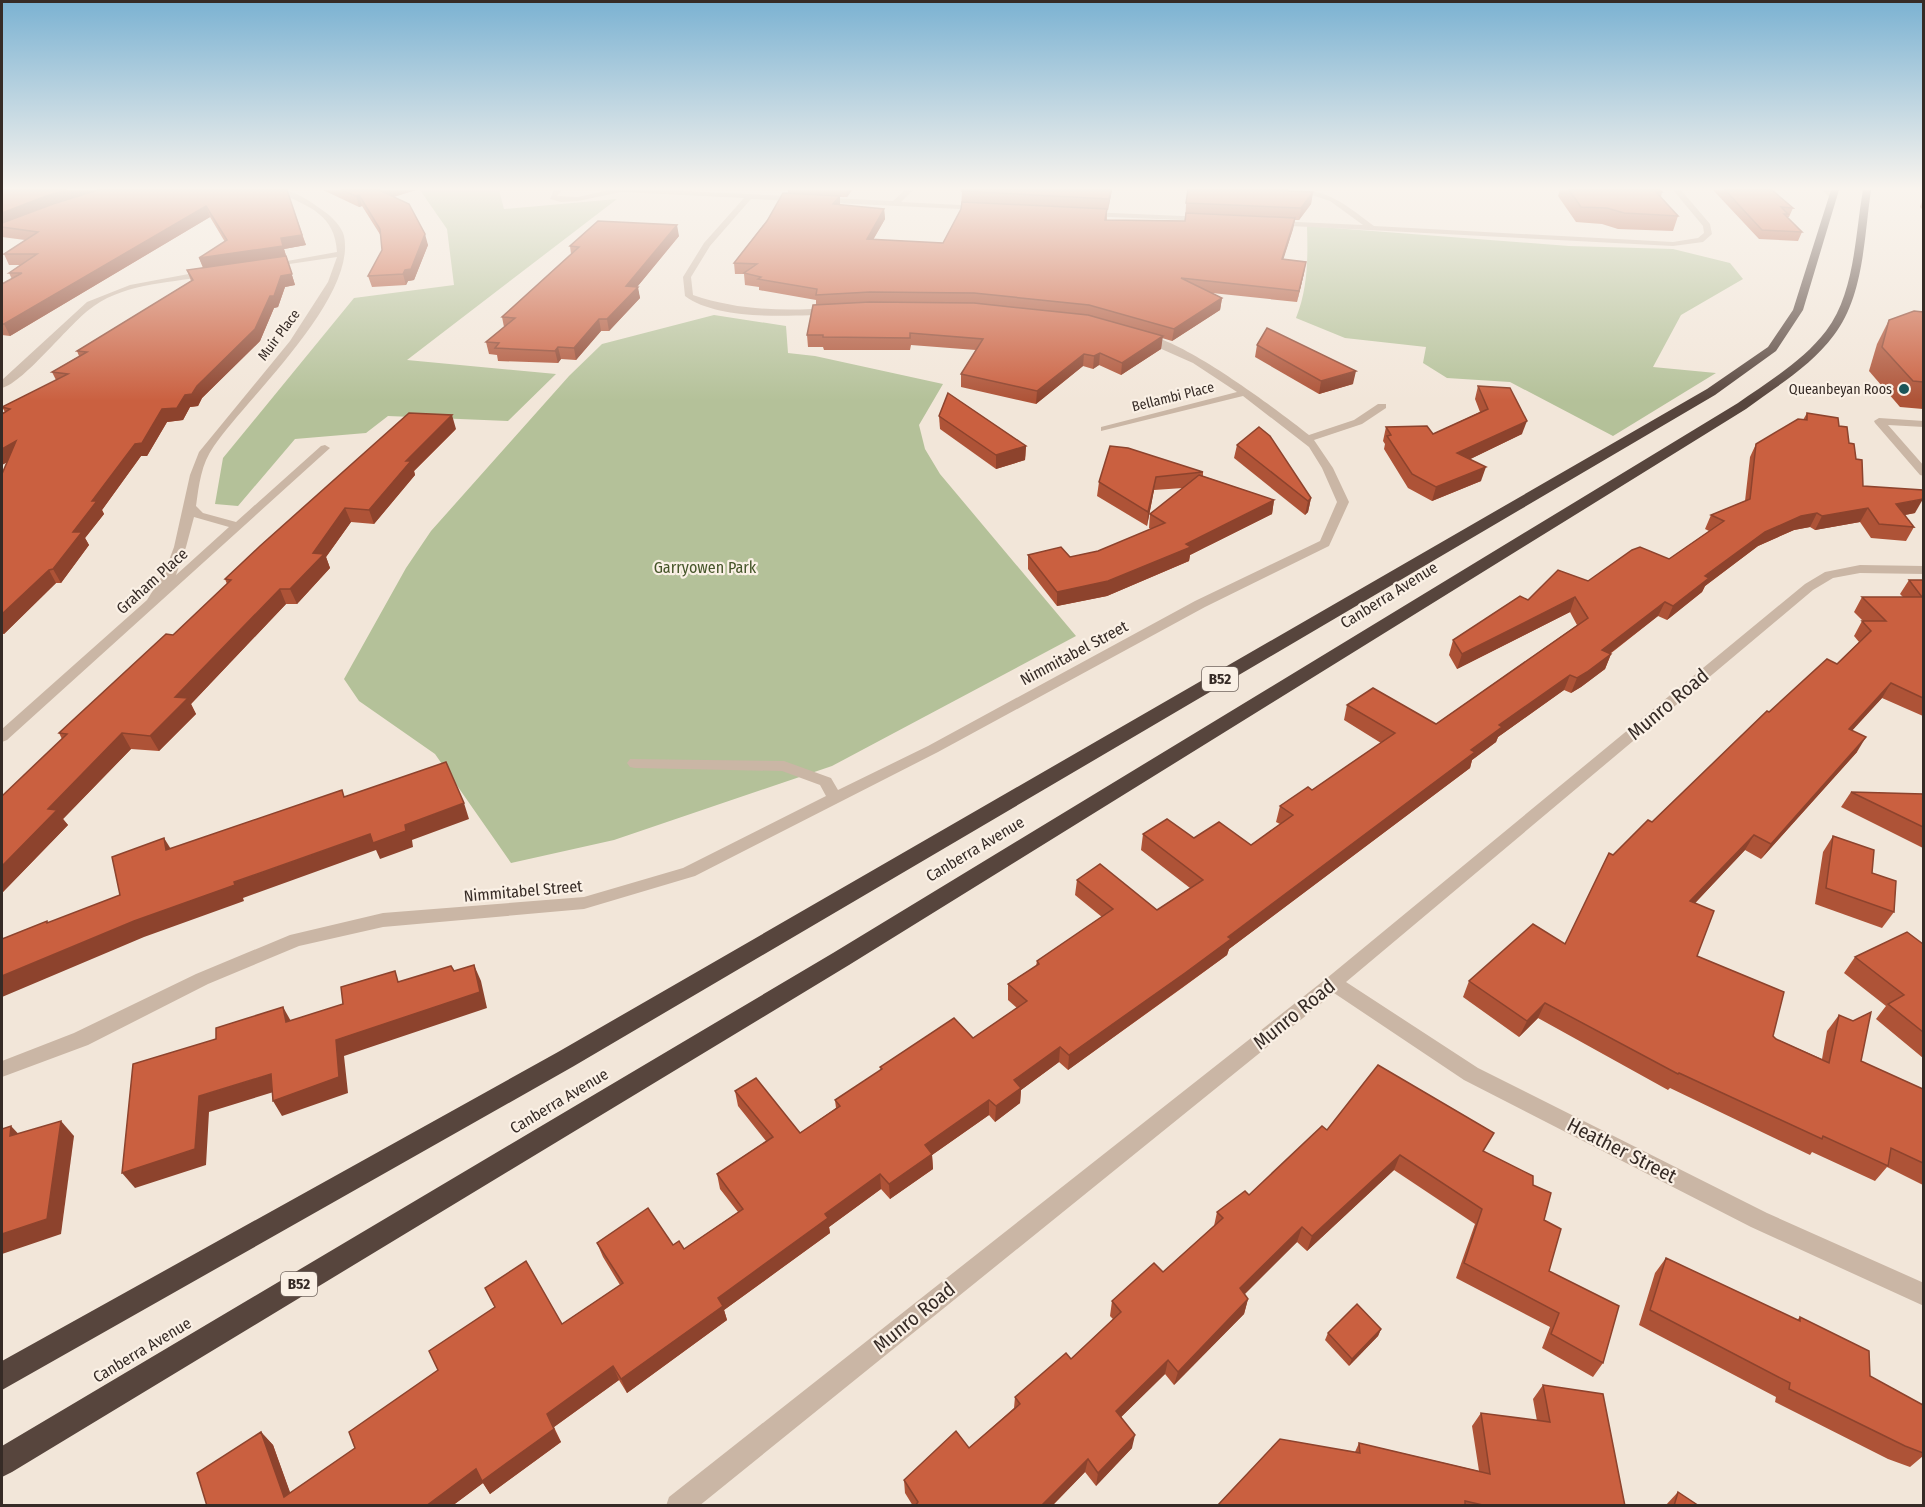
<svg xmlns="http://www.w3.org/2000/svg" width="1925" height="1507" viewBox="0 0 1925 1507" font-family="'Fira Sans Condensed',sans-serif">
  <rect width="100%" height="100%" fill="#f2e6d9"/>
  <g fill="#b4c199">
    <polygon points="420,190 499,190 504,209 617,199 407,360 556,374 508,421 388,416 366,433 295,439 238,506 215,504 223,458 354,298 454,285 447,229"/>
    <path d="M1307,226L1569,246L1673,249L1730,263L1743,279L1681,315L1653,367L1716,373L1613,436L1510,382L1447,378L1423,363L1426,347L1345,338L1296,318C1308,288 1308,258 1307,226Z"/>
    <polygon points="714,315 786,326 788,353 815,356 943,384 919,425 925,449 940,474 1076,636 832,766 614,840 511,863 435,754 359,701 344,679 406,568 431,531 569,376 602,344"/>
  </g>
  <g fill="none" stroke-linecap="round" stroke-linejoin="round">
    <g fill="#cab6a5" fill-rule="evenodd">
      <path d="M280,190C295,190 313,203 325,212C332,217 342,227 344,236C357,298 247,398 214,446C201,464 199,485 196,506L203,513L236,522L321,446L325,445L330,448L7,740L2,742V729L147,600L165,571L174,547L190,475L199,452L290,341L328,282L337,257L269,267L265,265L337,252C335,215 310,207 280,193ZM194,517L229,527L176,575L186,547Z"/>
      <path d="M554,190H562L557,196L578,197L609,190H662L893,201L905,190H913L901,202L981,206L985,208L981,210L751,199L710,246L691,277L693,295C740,311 784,311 833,308L837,311L833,314C793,316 718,321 685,296L683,277L704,243L744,198L621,192L578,201L561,202L550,199Z"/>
      <path d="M1297,190C1329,189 1350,208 1374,226L1673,242L1698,238L1704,233L1703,226L1673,190H1681L1710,224L1712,234L1703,242L1673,246L1272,225V221H1275L1363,225L1330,201Z"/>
      <polygon points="1822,190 1830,190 1837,196 1830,198"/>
      <polygon points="1089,212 1206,217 1210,219 1206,221 1086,216 1086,212"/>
      <path d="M210,270L213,271V275C174,283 128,282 94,306C70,322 25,382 2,388V380L87,302L130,285Z"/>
      <path d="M1139,335C1173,331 1280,412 1309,435L1354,420L1378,404H1386V408L1362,424L1314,440L1333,468L1349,502L1329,546L1205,607L938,752L695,876L584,909L383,927L299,946L208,984L88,1045L2,1077V1061L74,1033L196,974L290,935L383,913L584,897L683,868L826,796L820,785L782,771L635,768L630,767L627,763L630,759L784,761L831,778L838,790L928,746L1195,601L1320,541L1337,502L1322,468L1309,447L1243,396L1101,431V427L1237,392L1193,363L1139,339Z"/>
      <polygon points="1879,418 1924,421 1924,427 1888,425 1924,466 1924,476 1920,475 1875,423 1874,421"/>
      <polygon points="1860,565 1924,566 1924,574 1860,573 1833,578 1813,590 1346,982 1478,1068 1767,1213 1924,1283 1924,1306 1751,1227 1464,1080 1334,993 699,1506 666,1506 669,1497 1327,978 1805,584 1825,572"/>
    </g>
    <g fill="#57453d" fill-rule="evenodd">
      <polygon points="1831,190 1839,190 1803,310 1776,351 1715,395 574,1066 2,1390 2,1361 558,1052 1707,389 1768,347 1793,310"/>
      <path d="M1863,190H1871C1864,237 1864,296 1834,335C1811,366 1777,386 1746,409L849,965L12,1472L2,1477V1446L833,953L1738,403C1768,382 1803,361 1826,331C1855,293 1855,235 1863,190Z"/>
    </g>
  </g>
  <g fill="#ae5337">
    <polygon points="2,190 287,190 306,245 284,249 295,285 285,287 278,307 274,308 260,341 202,398 198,406 190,407 183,420 167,422 147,456 141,456 102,510 104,514 85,538 89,545 61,583 56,583 4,634 2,634 2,474 7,462 2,465 2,414 5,412 2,407 56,380 52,372 79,356 77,351 191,281 187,270 203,268 199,258 225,242 210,217 10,336 2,335 2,284 12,279 9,273 20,265 9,265 4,254 25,240 2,237"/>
    <polygon points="323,190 416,190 394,197 428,245 414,280 408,281 406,285 372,287 368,276 382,250 381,236 362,206 359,207"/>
    <polygon points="788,190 852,190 847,197 840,197 840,205 884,209 885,219 873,240 943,243 961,209 962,190 1112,190 1108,210 1107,210 1107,220 1185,221 1187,190 1313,192 1311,204 1299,220 1295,220 1293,229 1283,259 1304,273 1297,302 1212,293 1222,298 1220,310 1172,341 1162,338 1161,349 1121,375 1099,365 1093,369 1083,366 1036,404 961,387 961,374 976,350 911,345 910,350 824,350 823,347 808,347 807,335 816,305 816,300 759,290 759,287 745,285 744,274 735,274 734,263 788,193"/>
    <polygon points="1560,190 1660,190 1662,192 1661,197 1678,216 1673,231 1618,229 1602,224 1576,222 1558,196"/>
    <polygon points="1713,190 1772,190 1793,208 1789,217 1787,217 1802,232 1798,241 1759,239"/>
    <polygon points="1923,199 1923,210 1920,207"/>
    <polygon points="679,236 637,287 640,298 609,331 601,331 576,360 561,359 558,363 498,361 497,355 489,354 486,342 504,327 502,317 571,254 570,246"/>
    <polygon points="1923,312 1923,409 1900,407 1869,371 1877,344 1889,320"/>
    <polygon points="1257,345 1353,384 1319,394 1255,357"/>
    <polygon points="1478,386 1522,434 1470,459 1481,481 1432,501 1408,488 1384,449 1385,444 1383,441 1386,427 1433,434 1480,412 1475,399"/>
    <polygon points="1807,413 1839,426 1849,443 1856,459 1863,486 1915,513 1905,515 1914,527 1906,541 1871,538 1860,522 1815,530 1810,527 1794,530 1758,546 1705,586 1702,592 1667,620 1658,616 1610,654 1611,654 1605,669 1581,687 1571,693 1564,690 1498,737 1496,742 1472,760 1470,768 1229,949 1227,955 1182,988 1068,1070 1059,1062 1021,1090 1020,1103 995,1122 989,1115 932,1155 933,1169 890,1199 881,1189 829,1227 830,1233 724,1310 727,1320 627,1393 619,1380 554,1427 561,1442 490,1494 483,1483 452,1506 207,1506 261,1432 273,1445 290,1493 562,1324 620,1285 603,1257 597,1243 673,1245 684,1249 738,1212 720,1189 717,1174 766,1141 738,1106 735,1091 800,1133 836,1108 835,1100 881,1070 880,1067 973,1038 1017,1008 1008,1000 1008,984 1036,966 1037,961 1102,917 1075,895 1077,880 1157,910 1190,888 1141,850 1143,834 1194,838 1251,845 1280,824 1276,822 1280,806 1312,790 1381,743 1344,720 1347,705 1436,724 1577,625 1570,612 1457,669 1449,655 1453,640 1528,600 1588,581 1669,559 1709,531 1705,529 1711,515 1745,501 1750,457 1756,444 1803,420"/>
    <polygon points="939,416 1026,446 1025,460 996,469 940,429"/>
    <polygon points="456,429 414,471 415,475 374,524 351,522 326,557 330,568 297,604 286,604 191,704 196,714 159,751 131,749 63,819 68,825 2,893 62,739 59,733 173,635 227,584 225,579"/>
    <polygon points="1237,445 1311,498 1308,512 1305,515 1234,458"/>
    <polygon points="1203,472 1203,476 1274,500 1272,514 1190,555 1189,561 1107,596 1057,606 1028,569 1028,555 1070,557 1098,551 1151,529 1149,528 1150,514 1183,488 1154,490 1147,526 1097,496 1099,482"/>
    <polygon points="1909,580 1923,580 1923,716 1882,698 1852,730 1857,752 1761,859 1745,850 1695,903 1697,956 1776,1039 1822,1059 1827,1031 1839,1015 1861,1061 1923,1089 1923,1185 1887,1167 1875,1181 1812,1152 1810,1155 1670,1088 1668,1090 1538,1018 1519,1037 1463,997 1469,981 1565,944 1613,855 1652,822 1769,712 1837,664 1859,642 1854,636 1862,621 1863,621 1854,612 1862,597 1903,597 1900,594"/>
    <polygon points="1851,792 1923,794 1923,848 1841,807"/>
    <polygon points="1833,836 1872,873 1894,912 1882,928 1815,904 1823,852"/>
    <polygon points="1923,944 1923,1058 1876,1019 1886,1006 1844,973 1855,957"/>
    <polygon points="1327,1130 1484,1151 1533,1185 1544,1220 1549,1271 1603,1363 1593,1377 1542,1348 1550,1327 1456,1278 1475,1224 1394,1170 1307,1251 1297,1242 1244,1294 1248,1299 1244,1314 1174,1385 1165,1374 1121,1417 1132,1448 1096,1486 1085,1472 1052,1506 913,1506 905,1493 904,1480 969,1448 1014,1408 1015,1397 1071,1359 1113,1319 1110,1316 1112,1301 1163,1272 1214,1226 1217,1212 1249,1195"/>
    <polygon points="1666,1258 1797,1320 1800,1317 1870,1376 1923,1405 1923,1456 1910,1467 1888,1459 1775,1402 1776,1397 1639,1325 1655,1273"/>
    <polygon points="1381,1329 1378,1336 1349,1366 1325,1340 1328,1333"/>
    <polygon points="1543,1385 1625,1506 1217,1506 1355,1452 1359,1443 1479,1471 1472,1426 1481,1413 1537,1421 1533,1399"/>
    <polygon points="1678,1492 1699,1506 1665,1506"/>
  </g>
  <g fill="#8d432d">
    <polygon points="67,190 107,190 2,226 2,213 46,196"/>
    <polygon points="379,190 416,190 382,200"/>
    <polygon points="846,190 852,190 847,197"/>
    <polygon points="1111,190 1112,190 1108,210 1109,199"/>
    <polygon points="1313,192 1311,204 1299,220 1301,208"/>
    <polygon points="359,195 362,206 359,207 356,196"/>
    <polygon points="840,196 840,206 833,204"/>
    <polygon points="206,206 210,217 10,336 4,324"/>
    <polygon points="884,209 885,219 867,250 867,239"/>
    <polygon points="1295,218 1293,229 1280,270 1282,259"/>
    <polygon points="677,225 679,236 628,298 626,286"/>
    <polygon points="425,234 428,245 414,280 408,281 406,285 403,274"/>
    <polygon points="302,235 306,245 284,249 295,285 285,287 278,307 274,308 260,341 202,398 198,406 190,407 183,420 167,422 147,456 141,456 102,510 104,514 85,538 89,545 61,583 53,569 73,532 92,501 135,444 162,409 204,269 199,258 281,238"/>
    <polygon points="1306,262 1304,273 1297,302 1299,291"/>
    <polygon points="638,287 640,298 609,331 607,319"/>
    <polygon points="1222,298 1220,310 1172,341 1174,329"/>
    <polygon points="599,319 601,331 576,360 574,348"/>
    <polygon points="1163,336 1161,349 1121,375 1122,363"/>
    <polygon points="558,347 561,359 558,363 555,351"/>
    <polygon points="1100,353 1099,365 1093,369 1094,356"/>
    <polygon points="1084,354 1083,366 1036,404 1037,391"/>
    <polygon points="1356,371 1353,384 1319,394 1321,381"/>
    <polygon points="452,415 456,429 414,471 415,475 374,524 369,510 406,461"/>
    <polygon points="1527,421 1522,434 1454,467 1457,453"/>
    <polygon points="16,441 23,453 2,465 2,449"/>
    <polygon points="1026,446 1025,460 996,469 996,455"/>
    <polygon points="1486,467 1481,481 1432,501 1436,487"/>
    <polygon points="1156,477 1154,490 1147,526 1148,512"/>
    <polygon points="1311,498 1308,512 1305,515 1308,501"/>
    <polygon points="1923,499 1915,513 1889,518 1896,504"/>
    <polygon points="1274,500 1272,514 1190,555 1189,561 1107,596 1057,606 1057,592 1186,544"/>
    <polygon points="345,508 351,522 326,557 330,568 297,604 290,589 313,553"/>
    <polygon points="1868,508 1860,522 1815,530 1822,516"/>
    <polygon points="1817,513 1810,527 1794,530 1758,546 1705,586 1702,592 1667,620 1673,606 1705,576 1765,532 1801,516"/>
    <polygon points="49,570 56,583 4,634 2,631 2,614"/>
    <polygon points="280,589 286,604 191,704 196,714 159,751 150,736 175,697"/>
    <polygon points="1575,597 1570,612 1457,669 1462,654"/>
    <polygon points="1665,602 1658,616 1596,664 1602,650"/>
    <polygon points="1611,654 1605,669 1581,687 1571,693 1577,678"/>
    <polygon points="1570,675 1564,690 1498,737 1496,742 1472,760 1470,768 1229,949 1227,955 1068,1070 1069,1055 1228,937 1471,750 1499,725"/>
    <polygon points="1891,683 1882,698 1840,744 1849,729"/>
    <polygon points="122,733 131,749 63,819 68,825 2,893 2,866 48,809"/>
    <polygon points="1866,737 1857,752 1761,859 1771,844"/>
    <polygon points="464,803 469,819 412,840 413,847 380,859 376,850 243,898 244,901 144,937 2,997 2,976 134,921 234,882 370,834 405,825"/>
    <polygon points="1754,835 1745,850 1682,917 1690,901"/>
    <polygon points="164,838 174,854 166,850"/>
    <polygon points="474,965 481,981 487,1008 344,1056 348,1093 282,1116 273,1101 336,1040"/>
    <polygon points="1545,1003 1538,1018 1519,1037 1527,1021"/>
    <polygon points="283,1007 292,1023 286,1022"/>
    <polygon points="1060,1047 1059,1062 1021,1090 1020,1103 995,1122 996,1106 1014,1080"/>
    <polygon points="271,1074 280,1090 209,1112 206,1165 135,1188 122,1173 199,1096"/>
    <polygon points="989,1100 989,1115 932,1155 933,1169 890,1199 889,1184 925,1145"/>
    <polygon points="61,1121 74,1136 61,1234 2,1254 2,1234"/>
    <polygon points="11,1126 25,1141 10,1136"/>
    <polygon points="1400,1155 1394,1170 1307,1251 1312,1236"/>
    <polygon points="880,1174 881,1189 829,1227 830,1233 724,1310 727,1320 627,1393 621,1379 718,1298 825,1214"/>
    <polygon points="1302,1227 1297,1242 1236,1303 1240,1288"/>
    <polygon points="1248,1299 1244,1314 1174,1385 1178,1372"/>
    <polygon points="1381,1329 1378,1336 1349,1366 1352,1359"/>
    <polygon points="1168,1360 1165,1374 1113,1425 1116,1411"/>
    <polygon points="613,1366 619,1380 554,1427 547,1414"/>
    <polygon points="554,1429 561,1442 490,1494 483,1483 452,1506 426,1506 476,1469"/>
    <polygon points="261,1432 273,1445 295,1506 284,1497"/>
    <polygon points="1135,1435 1132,1448 1096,1486 1098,1473"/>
    <polygon points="1088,1459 1085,1472 1052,1506 1041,1506"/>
  </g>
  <g fill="#ca6040" stroke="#8d432d" stroke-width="1.5">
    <polygon points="2,190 67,190 46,196 2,213"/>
    <polygon points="98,190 287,190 302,235 281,238 283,246 199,258 227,240 206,206 4,324 2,324 2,284 22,273 9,273 37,254 4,254 38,232 2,227 2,223 53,204"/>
    <polygon points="341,190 379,190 409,204 425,234 411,269 405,270 403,274 368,276 382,250 380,229 359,195 356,196"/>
    <polygon points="962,190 1111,190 1109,199 962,191"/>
    <polygon points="1188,190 1288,190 1288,191 1313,192 1301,208 1186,203"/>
    <polygon points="1569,190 1660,190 1662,192 1656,192 1678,216 1624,213 1607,208 1581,207"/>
    <polygon points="1725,190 1772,190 1793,208 1781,207 1788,214 1784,214 1802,232 1762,230"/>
    <polygon points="783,193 840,196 833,204 884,209 867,239 943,243 961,209 962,202 1107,209 1105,220 1185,221 1186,213 1295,218 1282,259 1306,262 1299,291 1181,278 1222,298 1174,329 1089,305 974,293 870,292 816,295 817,289 758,279 761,277 744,273 757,264 734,263 767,221"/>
    <polygon points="598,221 677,225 626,286 638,287 607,319 599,319 574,348 558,347 555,351 495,348 499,343 486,342 515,318 502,317 579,247 570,246"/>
    <polygon points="286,256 292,274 281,276 274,296 270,296 255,329 197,386 192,394 185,395 177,408 162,409 142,443 135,444 92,501 97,501 73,532 82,532 53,569 49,570 2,614 2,474 16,441 2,449 2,414 10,409 2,407 68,374 52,372 87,352 77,351 193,280 187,270"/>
    <polygon points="870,302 974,303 1088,315 1163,336 1122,363 1100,353 1094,356 1084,354 1037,391 961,374 983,339 910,333 910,338 823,337 823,335 807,335 813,305"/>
    <polygon points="1914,311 1923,312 1923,382 1913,381 1882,347 1889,320"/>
    <polygon points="1267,328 1356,371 1321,381 1257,345"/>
    <polygon points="1478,386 1510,388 1527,421 1457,453 1486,467 1436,487 1412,474 1387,436 1391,435 1386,427 1427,426 1433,434 1488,409"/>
    <polygon points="948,393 1026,446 996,455 939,416"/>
    <polygon points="409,413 452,415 406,461 411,461 369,510 345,508 313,553 324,554 290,589 280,589 175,697 188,698 150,736 122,733 48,809 57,810 2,866 2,796 67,734 59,733 166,634 173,635 231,580 225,579 260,546"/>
    <polygon points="1807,413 1838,418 1839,426 1847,427 1849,443 1854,444 1856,459 1862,460 1863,486 1923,490 1923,499 1896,504 1914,527 1879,524 1868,508 1822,516 1817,513 1801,516 1765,532 1705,576 1709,578 1673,606 1665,602 1602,650 1611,654 1587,672 1577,678 1570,675 1499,725 1502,727 1471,750 1475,752 1228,937 1231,939 1185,973 1069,1055 1060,1047 1014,1080 1021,1088 996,1106 989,1100 925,1145 932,1154 889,1184 880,1174 825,1214 828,1218 718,1298 723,1306 621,1379 613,1366 547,1414 554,1429 482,1481 476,1469 426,1506 207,1506 197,1473 261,1432 284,1497 355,1448 349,1432 438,1370 429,1351 495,1307 485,1288 526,1261 562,1324 623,1283 597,1243 648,1208 673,1245 679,1241 684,1249 743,1209 717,1174 773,1137 735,1091 756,1078 800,1133 840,1106 835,1100 882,1069 880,1067 954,1018 973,1038 1027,1001 1008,984 1039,964 1037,961 1113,909 1077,880 1100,864 1157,910 1203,880 1143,834 1167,819 1194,838 1219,822 1251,845 1293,815 1280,806 1308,787 1312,790 1395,733 1347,705 1373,688 1436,724 1588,618 1575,597 1462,654 1453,640 1520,596 1528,600 1558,570 1588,581 1632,550 1640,547 1669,559 1724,521 1711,515 1750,499 1756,444 1798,419 1807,420"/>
    <polygon points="1259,427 1270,436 1311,498 1308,501 1237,445"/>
    <polygon points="1110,446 1128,448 1203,472 1156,477 1148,512 1099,482"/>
    <polygon points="1199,475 1274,500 1186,544 1191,547 1108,581 1057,592 1028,555 1061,547 1070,557 1098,551 1165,523 1150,514"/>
    <polygon points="1909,580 1923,580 1923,698 1891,683 1849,729 1866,737 1771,844 1754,835 1690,901 1714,911 1697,956 1784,992 1773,1036 1776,1039 1829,1063 1839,1015 1853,1021 1871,1012 1861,1061 1923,1089 1923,1163 1891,1148 1888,1166 1823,1136 1822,1139 1679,1073 1678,1074 1545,1003 1527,1021 1469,981 1533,924 1565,944 1609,853 1613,855 1648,820 1652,822 1767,711 1769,712 1827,659 1837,664 1871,631 1862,621 1886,621 1862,597 1922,597"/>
    <polygon points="446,762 464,803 405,825 406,831 373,843 370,834 234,882 235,885 134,921 2,976 2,939 47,921 47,923 120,895 112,857 164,838 166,850 342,790 344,797"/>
    <polygon points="1851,792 1923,794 1923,827"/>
    <polygon points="1833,836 1874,850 1872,873 1896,881 1894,912 1826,888"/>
    <polygon points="1907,932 1923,944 1923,1032 1888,1004 1904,995 1855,957"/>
    <polygon points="474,965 480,992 336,1040 339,1077 273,1101 271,1074 199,1096 195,1149 122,1173 133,1064 216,1039 216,1028 283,1007 286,1022 343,1004 341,987 395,971 398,982 451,966 454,971"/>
    <polygon points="1378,1065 1494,1133 1483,1151 1533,1176 1533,1185 1551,1193 1544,1220 1561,1229 1549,1271 1619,1306 1603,1363 1551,1334 1559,1313 1464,1263 1482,1209 1400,1155 1312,1236 1302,1227 1240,1288 1248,1299 1178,1372 1168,1360 1116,1411 1135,1435 1098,1473 1088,1459 1041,1506 915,1506 918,1502 904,1480 956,1431 969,1448 1020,1404 1015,1397 1066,1353 1071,1359 1121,1312 1112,1301 1154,1263 1163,1272 1223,1218 1217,1212 1245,1191 1249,1195 1322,1126 1327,1130"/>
    <polygon points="61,1121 47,1219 2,1234 2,1129 11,1126 10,1136"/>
    <polygon points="1666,1258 1800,1321 1800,1317 1869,1351 1870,1376 1923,1405 1923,1453 1905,1446 1789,1389 1790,1383 1650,1310"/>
    <polygon points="1357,1304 1381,1329 1352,1359 1328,1333"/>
    <polygon points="1543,1385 1603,1394 1625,1506 1487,1506 1465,1501 1465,1506 1217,1506 1280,1439 1360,1453 1359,1443 1490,1474 1481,1413 1550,1422"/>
    <polygon points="1678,1492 1699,1506 1674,1506"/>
  </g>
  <linearGradient id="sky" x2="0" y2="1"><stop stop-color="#7bb2d2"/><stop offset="0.47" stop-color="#f9f4ee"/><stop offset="1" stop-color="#f9f4ee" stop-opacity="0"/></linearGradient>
  <rect width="1925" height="401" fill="url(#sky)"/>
  <circle fill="#1b5558" stroke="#faf0e5" stroke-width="2" cx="1904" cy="389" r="6"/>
  <g text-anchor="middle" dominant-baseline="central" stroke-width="4.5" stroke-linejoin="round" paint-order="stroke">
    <g font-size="14" fill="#362b26" stroke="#faf0e5">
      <text transform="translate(279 335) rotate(-53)">Muir Place</text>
      <text transform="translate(1173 397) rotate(-14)">Bellambi Place</text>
    </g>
    <g font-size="14" fill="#362b26" stroke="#faf0e5" text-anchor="end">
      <text x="1892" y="389">Queanbeyan Roos</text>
    </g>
    <g fill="#faf0e5" stroke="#71665f" stroke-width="1.5">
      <rect x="1202" y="667" width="36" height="24" rx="4.5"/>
      <rect x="281" y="1272" width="36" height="24" rx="4.5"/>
    </g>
    <g font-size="15" font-weight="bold" fill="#362b26">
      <text x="1220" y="679">B52</text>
      <text x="299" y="1284">B52</text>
    </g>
    <g font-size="16" fill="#455529" stroke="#faf0e5">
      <text x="705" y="567">Garryowen Park</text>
    </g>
    <g font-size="16" fill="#362b26" stroke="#faf0e5">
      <text transform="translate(152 581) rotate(-42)">Graham Place</text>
      <text transform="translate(1389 595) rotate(-32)">Canberra Avenue</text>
      <text transform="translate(1074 653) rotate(-28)">Nimmitabel Street</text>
      <text transform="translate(975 849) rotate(-31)">Canberra Avenue</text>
      <text transform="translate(523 891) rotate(-5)">Nimmitabel Street</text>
      <text transform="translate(559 1101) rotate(-31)">Canberra Avenue</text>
      <text transform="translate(142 1350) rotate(-31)">Canberra Avenue</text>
    </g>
    <g font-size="20" fill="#362b26" stroke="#faf0e5">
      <text transform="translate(1668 704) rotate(-40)">Munro Road</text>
      <text transform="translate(1294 1014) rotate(-39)">Munro Road</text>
      <text transform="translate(1622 1150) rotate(27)">Heather Street</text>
      <text transform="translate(914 1317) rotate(-39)">Munro Road</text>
    </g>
  </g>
  <rect width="1925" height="1507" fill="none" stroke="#362b26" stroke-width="6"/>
</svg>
